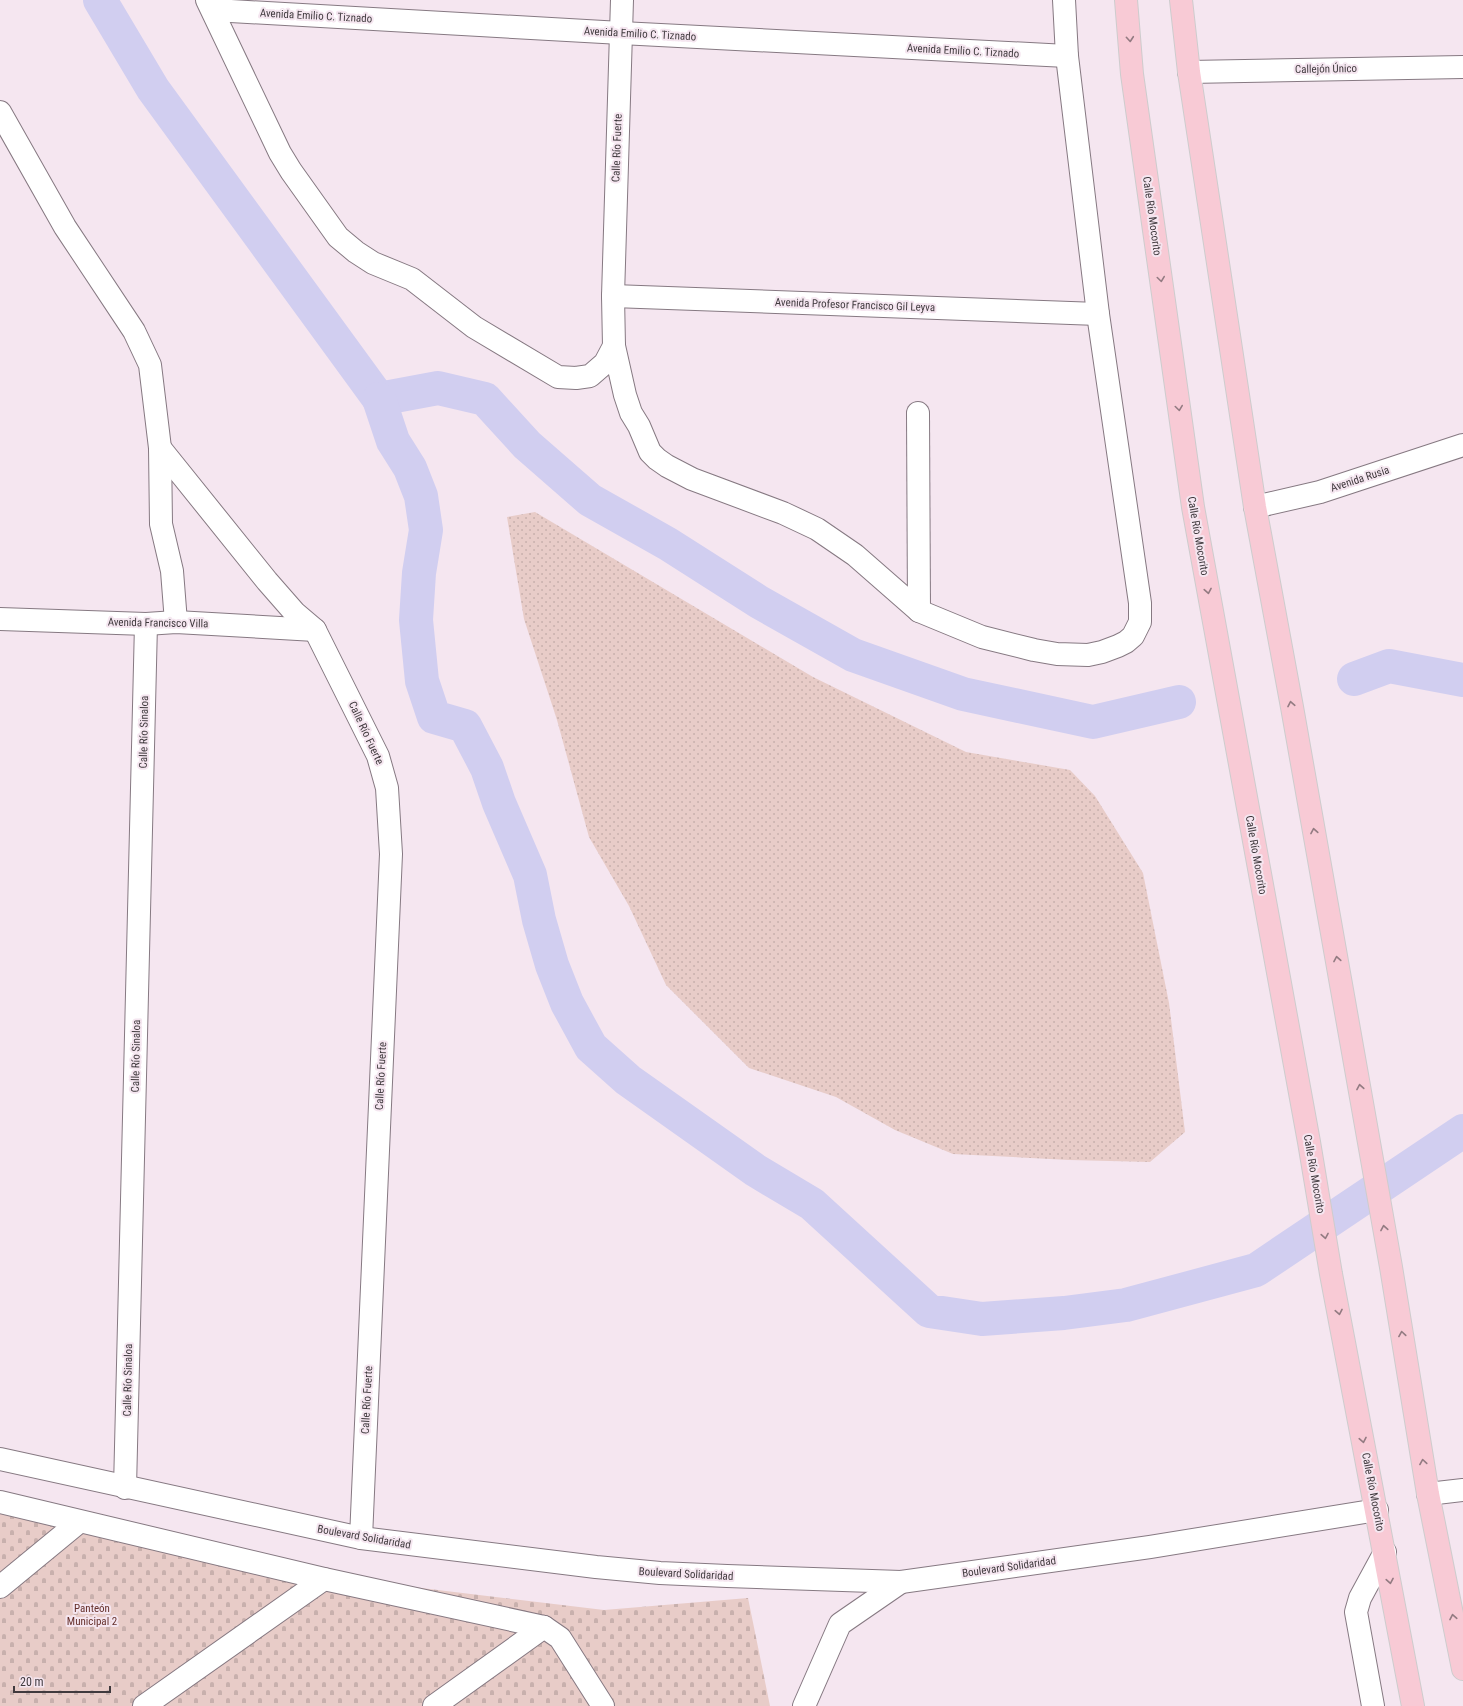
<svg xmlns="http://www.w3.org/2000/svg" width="1463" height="1706" viewBox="0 0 1463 1706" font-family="'Roboto Condensed',sans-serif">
  <defs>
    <pattern id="grass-dots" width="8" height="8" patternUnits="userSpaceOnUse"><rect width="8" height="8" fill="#e8ccc8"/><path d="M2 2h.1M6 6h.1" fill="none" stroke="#c8b0ad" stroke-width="1.8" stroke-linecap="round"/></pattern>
    <pattern id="cemetery-stones" width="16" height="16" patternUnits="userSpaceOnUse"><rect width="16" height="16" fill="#e8ccc8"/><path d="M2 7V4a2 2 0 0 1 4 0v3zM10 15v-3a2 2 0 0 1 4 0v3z" fill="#c8b0ad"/></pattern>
  </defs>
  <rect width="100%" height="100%" fill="#f5e6f0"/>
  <polygon fill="url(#grass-dots)" points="535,512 813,677 966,752 1070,770 1095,796 1143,873 1169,1003 1185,1132 1150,1162 1069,1160 953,1154 895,1130 836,1097 749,1068 666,985 629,906 589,837 557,720 524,619 507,517"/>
  <polygon fill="url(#cemetery-stones)" points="0,1496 347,1579 604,1610 748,1598 770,1706 0,1706"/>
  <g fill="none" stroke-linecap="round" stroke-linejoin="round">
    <g stroke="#d1cef0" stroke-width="34">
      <polyline points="100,0 153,89 379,399 438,388 485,399 527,445 590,500 668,544 759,602 853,655 963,694 1093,722 1179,702"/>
      <polyline points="379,399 393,441 410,468 421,496 426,530 419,573 416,620 422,681 434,717 465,726 487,768 499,803 530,875 539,920 552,965 567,1003 591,1047 628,1080 755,1170 812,1204 929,1311 982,1319 1064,1313 1126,1305 1256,1270 1463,1131"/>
      <polyline points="1354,679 1389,666 1463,680"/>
    </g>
    <g stroke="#867982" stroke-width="24">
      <g id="minor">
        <polyline points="207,0 280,153 291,171 338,237 356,252 373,263 412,279 474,327 558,377 576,378 590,376 605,363 614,346"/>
        <polyline points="622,0 613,296 614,346 625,395 631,413 639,426 650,452 657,459 667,466 692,479 783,513 817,529 855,555 919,611 982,637 1034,650 1057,654 1088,655 1102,652 1118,646 1126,642 1133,636 1140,622 1140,603 1098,314 1067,56 1064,0"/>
        <polyline points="213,10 621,33 1067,56"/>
        <polyline points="1189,72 1463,67"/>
        <polyline points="0,112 65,227 134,331 150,365 160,448 161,524 172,571 176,622"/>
        <polyline points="613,296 1098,314"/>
        <polyline points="918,413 919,611"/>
        <polyline points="160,448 267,581 295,613 315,630 378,756 387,788 391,854 361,1538"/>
        <polyline points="1255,507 1320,492 1463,445"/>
        <polyline points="0,619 146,624 176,622 315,630"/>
        <polyline points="0,1459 361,1538 596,1567 660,1573 727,1576 901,1582 1150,1547 1377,1510"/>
        <polyline points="125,1488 146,624"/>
        <polyline points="1428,1494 1463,1490"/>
        <polyline points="0,1502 324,1579 544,1627"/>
        <polyline points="0,1587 79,1522"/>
        <polyline points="144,1706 324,1579"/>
        <polyline points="434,1706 544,1627 560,1638 603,1706"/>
        <polyline points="804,1706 840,1624 901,1582"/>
        <polyline points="1373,1706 1356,1612 1360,1598 1385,1552"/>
      </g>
    </g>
    <g stroke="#cdcccd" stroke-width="24">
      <g id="major">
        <polyline points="1126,0 1132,74 1193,507 1309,1142 1331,1274 1413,1706"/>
        <polyline points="1181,0 1189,72 1255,507 1292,707 1391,1267 1428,1494 1463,1669"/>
      </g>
    </g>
    <use href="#minor" stroke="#fff" stroke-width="22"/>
    <use href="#major" stroke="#f8cad5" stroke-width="22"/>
  </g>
  <defs><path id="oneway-chevron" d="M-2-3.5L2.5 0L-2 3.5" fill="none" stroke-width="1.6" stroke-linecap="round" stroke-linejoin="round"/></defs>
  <g stroke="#937b82">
    <use href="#oneway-chevron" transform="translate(1130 39) rotate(85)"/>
    <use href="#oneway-chevron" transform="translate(1161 279) rotate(82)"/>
    <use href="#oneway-chevron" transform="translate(1179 408) rotate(82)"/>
    <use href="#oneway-chevron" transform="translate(1208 591) rotate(80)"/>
    <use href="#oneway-chevron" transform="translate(1291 704) rotate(-101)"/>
    <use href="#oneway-chevron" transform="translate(1314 831) rotate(-100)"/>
    <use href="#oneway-chevron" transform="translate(1337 959) rotate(-100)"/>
    <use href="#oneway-chevron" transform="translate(1360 1087) rotate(-100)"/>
    <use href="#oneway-chevron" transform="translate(1384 1228) rotate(-100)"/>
    <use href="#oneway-chevron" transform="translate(1325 1236) rotate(80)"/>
    <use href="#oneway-chevron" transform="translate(1339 1312) rotate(79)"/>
    <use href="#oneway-chevron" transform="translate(1402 1334) rotate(-99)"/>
    <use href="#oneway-chevron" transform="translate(1363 1440) rotate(79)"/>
    <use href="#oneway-chevron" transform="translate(1423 1462) rotate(-99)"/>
    <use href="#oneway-chevron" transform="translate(1390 1581) rotate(80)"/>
    <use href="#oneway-chevron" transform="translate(1453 1617) rotate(-101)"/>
  </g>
  <g text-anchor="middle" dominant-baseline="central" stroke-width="4" stroke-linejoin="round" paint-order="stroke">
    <g font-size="11" fill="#403a3e" stroke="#f5e6f0">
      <text transform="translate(316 16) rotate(3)">Avenida Emilio C. Tiznado</text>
      <text transform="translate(640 34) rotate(3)">Avenida Emilio C. Tiznado</text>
      <text transform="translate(963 51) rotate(3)">Avenida Emilio C. Tiznado</text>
      <text transform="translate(1326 69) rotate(-1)">Callejón Único</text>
      <text transform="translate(617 148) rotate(-88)">Calle Río Fuerte</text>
      <text transform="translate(1152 216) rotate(82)">Calle Río Mocorito</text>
      <text transform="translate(855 305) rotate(2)">Avenida Profesor Francisco Gil Leyva</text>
      <text transform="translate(1360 479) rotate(-18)">Avenida Rusia</text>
      <text transform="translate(1198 536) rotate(80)">Calle Río Mocorito</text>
      <text transform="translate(158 623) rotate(1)">Avenida Francisco Villa</text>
      <text transform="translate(144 732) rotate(-89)">Calle Río Sinaloa</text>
      <text transform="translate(366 733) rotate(65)">Calle Río Fuerte</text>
      <text transform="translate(1256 855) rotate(80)">Calle Río Mocorito</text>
      <text transform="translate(136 1056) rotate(-89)">Calle Río Sinaloa</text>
      <text transform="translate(381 1076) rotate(-87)">Calle Río Fuerte</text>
      <text transform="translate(1314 1174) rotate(80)">Calle Río Mocorito</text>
      <text transform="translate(128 1380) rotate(-89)">Calle Río Sinaloa</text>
      <text transform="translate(367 1400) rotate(-87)">Calle Río Fuerte</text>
      <text transform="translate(1373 1492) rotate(79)">Calle Río Mocorito</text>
      <text transform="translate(364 1537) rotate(10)">Boulevard Solidaridad</text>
      <text transform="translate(1009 1567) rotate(-8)">Boulevard Solidaridad</text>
      <text transform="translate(686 1574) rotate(3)">Boulevard Solidaridad</text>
    </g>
    <g font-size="11" fill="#642f2a" stroke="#f5e6f0">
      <text x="92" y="1608">Panteón<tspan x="92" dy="13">Municipal 2</tspan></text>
    </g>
  </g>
  <path d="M14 1686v6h96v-6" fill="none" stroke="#403a3e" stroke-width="2"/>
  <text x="20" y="1686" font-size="12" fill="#403a3e" stroke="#f5e6f0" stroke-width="3" paint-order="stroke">20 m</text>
</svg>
